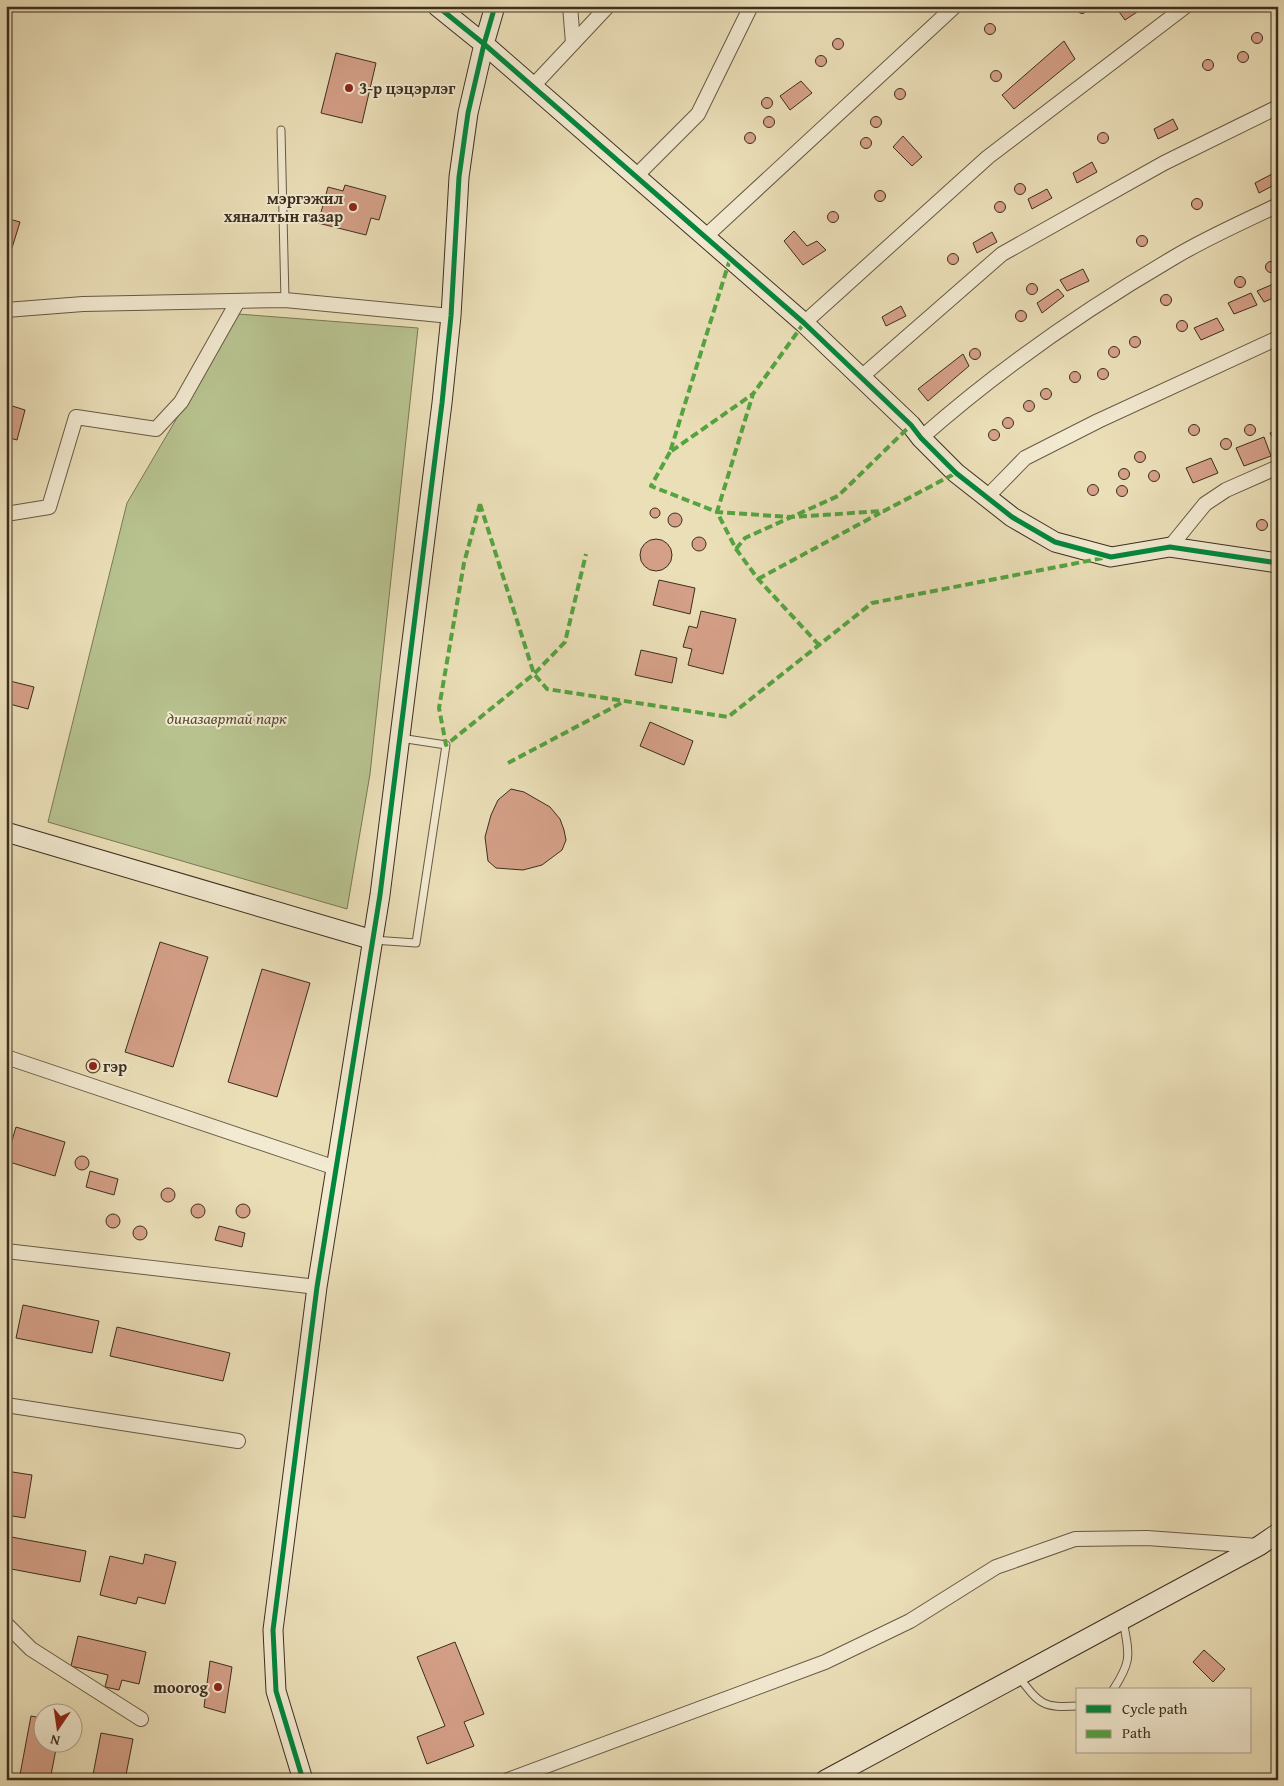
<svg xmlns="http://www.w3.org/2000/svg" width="1284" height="1786" viewBox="0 0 1284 1786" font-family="'Gentium Book Plus',serif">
  <rect width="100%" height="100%" fill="#ebdfb8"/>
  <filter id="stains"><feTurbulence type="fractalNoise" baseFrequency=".004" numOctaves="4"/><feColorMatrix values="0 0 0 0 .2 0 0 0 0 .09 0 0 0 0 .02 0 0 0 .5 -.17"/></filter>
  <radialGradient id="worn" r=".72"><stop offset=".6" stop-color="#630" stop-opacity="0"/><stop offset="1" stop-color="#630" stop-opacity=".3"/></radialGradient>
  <polygon fill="#b7c28f" stroke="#7a7857" points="238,314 418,328 370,774 347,909 48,822 127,503"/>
  <g fill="#d5a088" stroke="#3c2e1f">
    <circle cx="1082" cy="9" r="4.5"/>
    <polygon points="1120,6 1141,6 1143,8 1125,20 1117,9"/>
    <circle cx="990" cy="29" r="5.5"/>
    <circle cx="1257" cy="38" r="5.5"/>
    <circle cx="838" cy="44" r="5.5"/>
    <polygon points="1064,41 1075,59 1014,109 1002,95"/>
    <circle cx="1243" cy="57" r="5.5"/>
    <polygon points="336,53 376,63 362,123 321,113"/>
    <circle cx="821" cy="61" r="5.5"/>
    <circle cx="1208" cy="65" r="5.5"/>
    <circle cx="996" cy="76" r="5.5"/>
    <polygon points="801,81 812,93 790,110 780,96"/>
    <circle cx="900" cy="94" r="5.5"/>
    <circle cx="767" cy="103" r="5.5"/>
    <circle cx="769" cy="122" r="5.5"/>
    <circle cx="876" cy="122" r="5.5"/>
    <polygon points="1173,119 1178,129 1158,139 1154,129"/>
    <circle cx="750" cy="138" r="5.5"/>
    <circle cx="1103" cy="138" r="5.5"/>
    <polygon points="903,136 922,157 912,166 893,147"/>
    <circle cx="866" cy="143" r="5.5"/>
    <polygon points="1092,162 1097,172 1077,183 1073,173"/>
    <polygon points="1274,173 1278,183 1259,193 1255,183"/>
    <circle cx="1020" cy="189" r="5.5"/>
    <polygon points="345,185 386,196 379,220 371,218 366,235 318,223 328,187 343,191"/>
    <polygon points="1047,189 1052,198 1032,209 1028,199"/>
    <circle cx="880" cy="196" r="5.5"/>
    <circle cx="1197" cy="204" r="5.5"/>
    <circle cx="1000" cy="207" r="5.5"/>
    <circle cx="833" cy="217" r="5.5"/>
    <polygon points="6,218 20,222 7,264 6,264"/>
    <polygon points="794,231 807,246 817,241 826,250 803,265 784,241"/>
    <polygon points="992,232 997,242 977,253 973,243"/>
    <circle cx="1142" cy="241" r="5.5"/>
    <circle cx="953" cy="259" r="5.5"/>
    <circle cx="1271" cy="267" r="5.5"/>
    <polygon points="1083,269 1089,281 1067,291 1060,280"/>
    <circle cx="1240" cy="282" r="5.5"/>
    <polygon points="1278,282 1278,296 1264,302 1257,291"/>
    <circle cx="1032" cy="289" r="5.5"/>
    <polygon points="1058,289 1064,296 1042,313 1037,303"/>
    <polygon points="1251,293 1257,305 1234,314 1228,303"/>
    <circle cx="1166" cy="300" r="5.5"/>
    <polygon points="901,306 906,316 886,326 882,317"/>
    <circle cx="1021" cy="316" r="5.5"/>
    <polygon points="1217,318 1224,330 1201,340 1194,328"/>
    <circle cx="1182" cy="326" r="5.5"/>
    <circle cx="1135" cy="342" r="5.5"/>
    <circle cx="1114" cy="352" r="5.5"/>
    <circle cx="975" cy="354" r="5.5"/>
    <polygon points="963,354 969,366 928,401 918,389"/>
    <circle cx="1103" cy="374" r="5.5"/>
    <circle cx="1075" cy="377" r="5.5"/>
    <circle cx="1046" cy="394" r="5.5"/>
    <circle cx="1029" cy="406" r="5.5"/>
    <polygon points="6,404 25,410 17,440 6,437"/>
    <circle cx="1008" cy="423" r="5.5"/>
    <circle cx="1250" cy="430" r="5.5"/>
    <circle cx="1194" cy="430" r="5.5"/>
    <polygon points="1278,429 1278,447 1270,433"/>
    <circle cx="994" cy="435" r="5.5"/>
    <polygon points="1264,437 1271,456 1244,466 1236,448"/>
    <circle cx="1226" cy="444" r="5.5"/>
    <circle cx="1140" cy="457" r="5.5"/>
    <polygon points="1211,458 1218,473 1193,483 1186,468"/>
    <circle cx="1124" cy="474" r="5.5"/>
    <circle cx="1154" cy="476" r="5.5"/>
    <circle cx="1093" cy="490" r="5.5"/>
    <circle cx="1122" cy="491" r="5.5"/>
    <circle cx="655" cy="513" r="5"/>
    <circle cx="675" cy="520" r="7"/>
    <circle cx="1262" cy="525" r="5.5"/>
    <circle cx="699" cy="544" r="7"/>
    <circle cx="656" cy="555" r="16"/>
    <polygon points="659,580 695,588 690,614 653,605"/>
    <polygon points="701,611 736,619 723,674 688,665 692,649 683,647 689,626 697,628"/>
    <polygon points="641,650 677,658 672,683 635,675"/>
    <polygon points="6,680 34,687 28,709 6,703"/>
    <polygon points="650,722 693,741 684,765 640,746"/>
    <polygon points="511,789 524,792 550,807 560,819 564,830 566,840 562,850 542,865 523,870 496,868 488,861 485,837 491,815 498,800"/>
    <polygon points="160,942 208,957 173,1067 125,1052"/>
    <polygon points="262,969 310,983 277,1097 228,1082"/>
    <circle cx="93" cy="1066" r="7"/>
    <polygon points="16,1127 65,1142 55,1176 6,1161"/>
    <circle cx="82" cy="1163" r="7"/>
    <polygon points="90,1171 118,1179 114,1195 86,1187"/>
    <circle cx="168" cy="1195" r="7"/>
    <circle cx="198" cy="1211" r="7"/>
    <circle cx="243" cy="1211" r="7"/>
    <circle cx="113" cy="1221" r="7"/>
    <circle cx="140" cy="1233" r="7"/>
    <polygon points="219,1226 245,1233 242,1247 215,1240"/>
    <polygon points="23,1305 99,1321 92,1353 16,1338"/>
    <polygon points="117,1327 230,1353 223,1381 110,1356"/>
    <polygon points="6,1471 32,1475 25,1518 6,1515"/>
    <polygon points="6,1536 86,1551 80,1582 6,1568"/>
    <polygon points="145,1554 176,1562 165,1604 138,1597 136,1604 100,1595 110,1556 143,1564"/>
    <polygon points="78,1636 146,1652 139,1684 122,1680 119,1690 105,1687 108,1675 71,1666"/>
    <polygon points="455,1642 484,1714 464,1722 474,1746 427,1764 417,1737 445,1726 417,1657"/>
    <polygon points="1204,1650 1225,1669 1213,1682 1193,1662"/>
    <polygon points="210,1661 232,1667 225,1713 204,1707"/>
    <polygon points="31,1716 42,1718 42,1744 57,1744 50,1780 19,1780"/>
    <polygon points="101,1733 133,1739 125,1780 92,1780"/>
  </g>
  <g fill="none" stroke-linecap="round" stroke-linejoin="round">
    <g stroke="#685a45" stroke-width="9">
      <g id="lane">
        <polyline points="281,130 285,300"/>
        <polyline points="373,940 416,943 446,745 400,738"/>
        <path d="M1019,1677C1040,1705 1043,1708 1078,1706"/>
        <path d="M1113,1690C1133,1659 1129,1655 1123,1620"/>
      </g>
    </g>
    <g stroke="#685a45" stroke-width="16">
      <g id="street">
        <polyline points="570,6 573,43"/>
        <polyline points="532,87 608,6"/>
        <polyline points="636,176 698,114 751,6"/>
        <polyline points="705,237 955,6"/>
        <polyline points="6,310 83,304 285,300 451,316"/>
        <polyline points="804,323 988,157 1186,6"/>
        <polyline points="860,378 1002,254 1164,163 1278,107"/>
        <path d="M921,438C998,370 1084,310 1173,258C1206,238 1243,222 1278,205"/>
        <polyline points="988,496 1025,458 1098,421 1278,338"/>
        <polyline points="6,514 49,507 76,417 156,429 181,402 238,301"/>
        <polyline points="1170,547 1205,504 1226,490 1278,467"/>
        <polyline points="6,1057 336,1168"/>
        <polyline points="6,1251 317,1287"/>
        <polyline points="6,1405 238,1441"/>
        <polyline points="6,1624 31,1649 141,1719"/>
        <polyline points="508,1780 825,1662 910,1621 996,1567 1075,1539 1147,1538 1258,1546"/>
      </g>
    </g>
    <g stroke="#3c2e1f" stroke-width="21">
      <g id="secondary">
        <polyline points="495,6 484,44 804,323 911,425 921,438 956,473 1012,517 1055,542 1111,557 1170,547 1278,563"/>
        <polyline points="6,832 373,940"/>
        <polyline points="303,1780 276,1691 273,1630 317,1287 380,895 442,403 451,316 459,177 468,113 484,44 437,6"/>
        <polyline points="825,1780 1259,1546 1278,1533"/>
      </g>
    </g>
    <use href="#lane" stroke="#f2ead1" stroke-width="7"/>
    <use href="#street" stroke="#f2ead1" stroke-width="14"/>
    <use href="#secondary" stroke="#f2ead1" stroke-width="19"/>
    <g stroke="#54a441" stroke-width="4" stroke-dasharray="8 4" stroke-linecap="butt">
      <polyline points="730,259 670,452 753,394"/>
      <polyline points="804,323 753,394 717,512 736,549 758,579 819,645"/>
      <polyline points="670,452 651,486 717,512 790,517 884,511 956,473"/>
      <polyline points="480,504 534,674 547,689 728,717 872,603 1103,558"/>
      <polyline points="480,504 464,563 439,708 446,745 534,674 565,642 586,554"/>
      <polyline points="736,549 745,538 838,496 911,425"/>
      <polyline points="758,579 880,513"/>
      <polyline points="508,763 625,701"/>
    </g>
    <g stroke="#f2ead1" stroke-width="8">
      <g id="cycleway">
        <polyline points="495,6 484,44 804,323 911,425 921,438 956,473 1012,517 1055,542 1111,557 1170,547 1278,563"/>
        <polyline points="303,1780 276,1691 273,1630 317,1287 380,895 442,403 451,316 459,177 468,113 484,44 437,6"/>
      </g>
    </g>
    <use href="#cycleway" stroke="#00873e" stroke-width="5"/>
  </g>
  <g fill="#8f2418" stroke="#f2ead1" stroke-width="2">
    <circle cx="349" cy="88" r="5"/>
    <circle cx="353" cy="207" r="5"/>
    <circle cx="93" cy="1066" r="5"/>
    <circle cx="218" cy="1687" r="5"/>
  </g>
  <g text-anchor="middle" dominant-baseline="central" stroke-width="4" stroke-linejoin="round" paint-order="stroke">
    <g font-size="16" font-weight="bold" fill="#3c2e1f" stroke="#f2ead1" text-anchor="start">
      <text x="359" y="88">3-р цэцэрлэг</text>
      <text x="343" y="198" text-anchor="end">мэргэжил<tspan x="343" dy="18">хяналтын газар</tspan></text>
      <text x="103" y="1066">гэр</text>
      <text x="208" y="1687" text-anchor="end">moorog</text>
    </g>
    <g font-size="16" font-style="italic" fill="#554c35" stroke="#f2ead1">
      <text x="227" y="718">диназавртай парк</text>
    </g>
  </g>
  <rect width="1284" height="1786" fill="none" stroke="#ebdfb8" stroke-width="25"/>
  <rect x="8" y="8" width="1269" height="1771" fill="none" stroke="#3c2e1f" stroke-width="2.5"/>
  <rect x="12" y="12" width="1259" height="1761" fill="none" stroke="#3c2e1f"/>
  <rect x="1076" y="1688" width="175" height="65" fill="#f2ead1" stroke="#a99f8a"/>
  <rect x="1086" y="1705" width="25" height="8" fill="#00873e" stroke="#a99f8a"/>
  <text x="1122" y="1714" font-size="15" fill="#3c2e1f">Cycle path</text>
  <rect x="1086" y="1730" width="25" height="8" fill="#54a441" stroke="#a99f8a"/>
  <text x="1122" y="1738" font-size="15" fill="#3c2e1f">Path</text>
  <g transform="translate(58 1728) rotate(193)"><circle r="24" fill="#f2ead1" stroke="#a99f8a"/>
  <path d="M0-4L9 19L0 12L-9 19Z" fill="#8f2418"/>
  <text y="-8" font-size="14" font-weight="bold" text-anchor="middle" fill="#3c2e1f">N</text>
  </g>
  <rect width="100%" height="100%" filter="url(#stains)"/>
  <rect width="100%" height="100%" fill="url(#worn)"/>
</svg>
